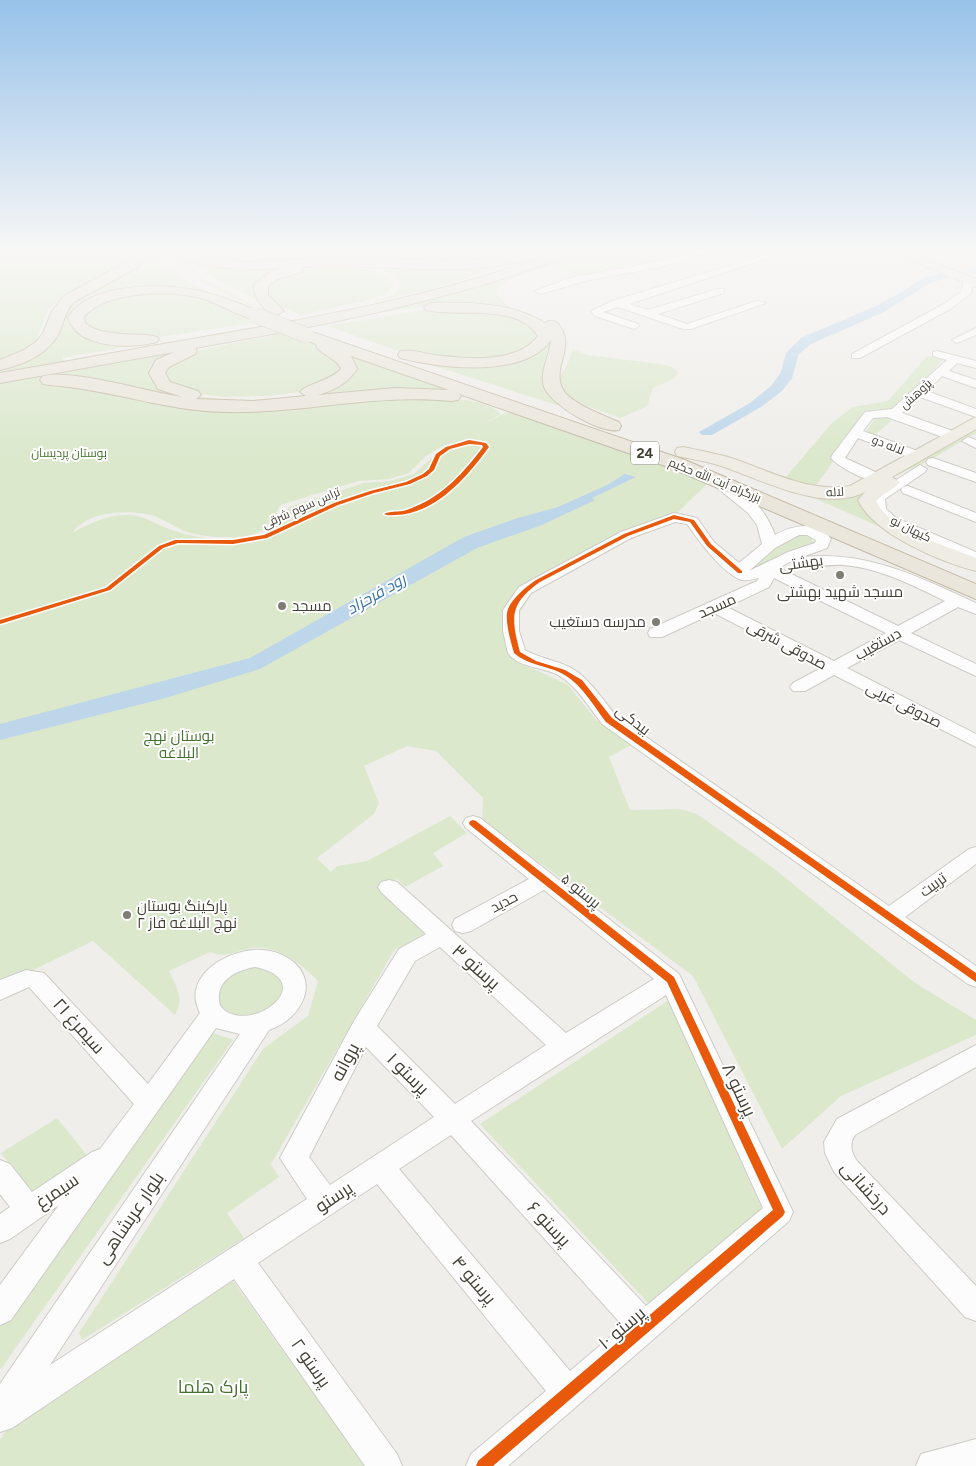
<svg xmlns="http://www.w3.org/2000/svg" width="976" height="1466" viewBox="0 0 976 1466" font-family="Figtree,Cairo,sans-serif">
  <rect width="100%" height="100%" fill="#efeeea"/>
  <g fill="#dbe8cc" fill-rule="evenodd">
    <path d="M0,251H131L130,258L121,266L77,288L48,309L38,336L46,344L71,301L143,252L190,282L227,302L187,290L103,297L74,326L151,341L177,338L62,358L72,368L201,346L191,349L153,372L185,395L231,400L273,399L302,395L346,378L336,349L478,399L452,394L174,405L442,396C459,400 488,400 501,414L483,424L507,412L674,469L707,484L665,525L620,544L533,592L519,614L514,660L568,685L596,720L631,745L609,757L630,810L680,809L697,814L772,867L915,983L976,1020V1035L841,1096L782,1149L693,976L482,820L483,798L436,751L407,746L364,766L379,803L374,814L317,858L331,872L337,866L367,861L450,816L467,833L433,853L443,866L405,887L397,879L380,889L427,934L394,950L271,1164L279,1177L227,1213L244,1238L82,1340L79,1333L263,1049L308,1016L318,981C302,964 276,944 251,948C234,951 227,959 210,952L169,971C176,986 185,999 175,1015L93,941L0,986ZM448,443L414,474L390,481L364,483L289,507C286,512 283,519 279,524C255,549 198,540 169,529C156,524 144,516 130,515C107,514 91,523 72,533C87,512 123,510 146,514C160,516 172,526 185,531C202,538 247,541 263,530C272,523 276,515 280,505L358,481L389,479L409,473L426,456Z"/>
    <polygon points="155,251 160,251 190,272 264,311 260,311 206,284"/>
    <path d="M173,251L202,261L515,260L534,255L447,285L356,306C371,303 391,300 400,287L399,280C380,260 318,262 293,269C283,271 273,276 263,279L264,303L219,281Z"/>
    <polygon points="196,251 299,251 312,257 226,259"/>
    <polygon points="431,251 538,251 510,259 380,262"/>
    <path d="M575,251L506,282L500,287L497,294C508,312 537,319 554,331L546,379L582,413L409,358L483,363L545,345L524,316L425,307L377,313L489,284Z"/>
    <polygon points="584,251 691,251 652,264 584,277 550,267"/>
    <path d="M322,267C339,267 389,265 393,286L388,292L373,299L300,315L272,302L263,289C272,273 306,269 322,267Z"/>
    <polygon points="146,292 196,294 259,322 152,338 114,337 82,325 83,313 97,303"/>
    <polygon points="430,309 510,315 535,325 541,340 523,352 486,360 410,355 327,326"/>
    <polygon points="284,333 328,350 338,357 343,372 301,392 267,396 226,397 199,394 165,381 165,366 197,351"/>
    <polygon points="573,349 588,355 659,364 670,366 678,372 675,378 653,388 647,406 621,418 567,399 555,384 567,365"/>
    <polygon points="927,356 944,359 894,410 866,414 815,487 786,477 832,423 853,407 888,401"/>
    <polygon points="878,415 893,419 874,436 865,433"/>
    <polygon points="976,426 976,433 928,461 884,481"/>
    <polygon points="864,493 861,503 867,515 887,530 805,494 855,495"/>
    <polygon points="788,535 806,535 812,539 814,544 744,572 745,568 776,549"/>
    <path d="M254,965L282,975L283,999C275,1004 264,1014 255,1016C240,1020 224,1013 217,999C221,974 232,974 254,965Z"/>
    <polygon points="669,1000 764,1214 651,1306 480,1124"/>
    <polygon points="210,1032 233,1040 0,1370 0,1326 129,1150"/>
    <polygon points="57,1118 90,1159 37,1198 1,1153"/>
    <polygon points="233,1281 365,1466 0,1466 0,1440 8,1428"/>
  </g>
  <polygon fill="#bdd6ea" points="625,474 636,477 592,498 595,500 542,525 477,548 260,669 162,699 0,740 0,724 250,658 464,537 518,518 558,507 607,485"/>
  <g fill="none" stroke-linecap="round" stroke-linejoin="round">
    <g fill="#bdd6ea" fill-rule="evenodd">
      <polygon points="976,268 976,274 967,271 969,269"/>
      <polygon points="943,273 949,276 947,278 930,283 884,312 811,344 799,354 792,378 782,391 761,407 712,435 702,435 699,432 750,403 772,385 781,372 786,353 801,338 876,306 907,289 922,278"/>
    </g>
    <g stroke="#cdccc7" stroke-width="2">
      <g id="minor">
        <polygon points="324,251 349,251 334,256"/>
        <polygon points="698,251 711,251 665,266 585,281 540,294 535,291 570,278 661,261"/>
        <polygon points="778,251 790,251 629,304 648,310 718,289 724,289 724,293 658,314 687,324 757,301 766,303 691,329 683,329 618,307 603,312 638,324 639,326 634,329 595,316 591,311 612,301"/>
        <polygon points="965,278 973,280 971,293 952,308 860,358 852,358 852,354 944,304 961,292"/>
        <polygon points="976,328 976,335 957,343 952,340"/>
        <path d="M937,351L976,361V368L957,363L949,371L976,380V388L942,376L927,391L976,409V417L920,397L902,413L958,433L959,436L958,439H948L887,417L873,418L863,431L923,453L925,456L923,459H913L858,438L845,458L882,475L884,478L882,481C870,484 838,467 831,458L833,454L865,412L892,409L947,360L933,356V352Z"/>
        <polygon points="968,437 976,440 976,448 962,441"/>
        <polygon points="933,458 976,473 976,482 928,465 926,462 928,459"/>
        <polygon points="920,465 927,469 925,472 885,499 886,509 896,518 976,552 976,563 886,524 872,511 870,501 874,494"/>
        <path d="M722,482C747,488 767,512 775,535C793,525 818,520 831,539L827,548L802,557C866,550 920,577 976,603V614L958,607L911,633L976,664V676L899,640L847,668L976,734V747L834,675L805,691H793L790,687L793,683L821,668L714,613L662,637H650L648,633L650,629L757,581L759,578C753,579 745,582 739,579C719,569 700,542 687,524L675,522L631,538L531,593L519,610V631L525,650C539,658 555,660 569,667C589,677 602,699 616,716L889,906L969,849L976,847V864L905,917L976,966V987L968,984L602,724C589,707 577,686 558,675C543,667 519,668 508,653L503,631V610L519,587L621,532L674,513L697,518L714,542L739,563L762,544L757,525L748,513L715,486ZM799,535H807L816,540L815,543L788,552L749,571L775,548ZM793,560L795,565C810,569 828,564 844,565C880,568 914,586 945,601L898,626L779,568ZM774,578L886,633L834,661L727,607L769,587Z"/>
        <polygon points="908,486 976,513 976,522 903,493 901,490 903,487"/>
        <path d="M473,816L480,818L679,974L793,1212L789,1221L508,1466H466L471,1454L546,1391L377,1184L258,1263L397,1454L402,1466H365L234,1279L12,1428L0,1432V1384L240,1034L216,1028L11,1320L0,1325V1285L59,1205L10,1239L0,1243V1214L10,1207L0,1194V1160L10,1164L32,1192L92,1152L100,1149L134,1104L29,987L0,1000V980L26,970L44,973L148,1084L200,1013C182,978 222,953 253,950C280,947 314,967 304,997C299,1013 284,1025 269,1030L50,1365L307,1199L280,1158L354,1021L399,949L426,934L381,892L378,887L381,882L389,880L397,882L566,1033L654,979L544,890L471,931L463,933L455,931L452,925L455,919L529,879L466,828L463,823L466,818ZM440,947L546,1045L455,1104L377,1026L415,961ZM255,967C318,980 259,1030 227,1012C222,1009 219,1005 219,1000C217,979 238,970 255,967ZM666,995L763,1208L646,1306L471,1121ZM366,1047L434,1117L330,1185L309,1157ZM451,1135L623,1326L570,1371L399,1169Z"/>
        <path d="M976,1045V1067L855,1135C849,1144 851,1152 857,1161L976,1286V1321L965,1317L834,1172L825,1153L824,1142L837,1119Z"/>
        <polygon points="976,1439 976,1466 916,1466 921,1454"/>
      </g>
    </g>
    <g stroke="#d0cab8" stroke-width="2">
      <g id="major">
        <polygon points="889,251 904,251 976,279 976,287"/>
        <path d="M976,417V429L892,477L900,482C895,489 883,493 876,501C889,530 947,546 976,558V571C941,562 873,534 858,500L865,492C823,514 759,478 718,465C705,461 691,459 677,456L675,452L677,448L683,447C698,450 713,453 728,457C769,470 807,493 850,486Z"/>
      </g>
    </g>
    <g stroke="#c5bba7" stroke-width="2">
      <g id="highway">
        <path d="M132,251H145L146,257L138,267L74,302C65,311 64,322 59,333C48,355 22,365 0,370V360L24,350L37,341L43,333L52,311L64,296L128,261L132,256Z"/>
        <path d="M171,251C195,249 218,261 242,261C278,262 314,257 349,257C406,258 461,265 517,254L524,258L522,261C450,279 375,262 303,267L302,272L278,279L268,286V295L284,311L277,315C263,312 254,298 254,285L268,273L284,268C259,270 188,271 171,251Z"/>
        <path d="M559,251H577L575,254C450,301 326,325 195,348L197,351L195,354L169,367L165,373L170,382L198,391L201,395L196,399L253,401L306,396L300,392C306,384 330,381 341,369C337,357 318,355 316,344L300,338L298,335L300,332H312L685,460L976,584V599L671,468L459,394L461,396L458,400L452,401C373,393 302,414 225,412C165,411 109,389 49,385L43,384L40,380L43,376C74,369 148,392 182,397L158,389L149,373L156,360L174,352L0,383V373C66,362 132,349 198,338C321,317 442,295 559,251ZM351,356L449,390L395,388L318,395C335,390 347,384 357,369Z"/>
        <path d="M150,286C193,286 221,295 260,312L263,315L255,320C236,315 220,304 201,298C170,290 105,291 84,317L85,323C107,341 153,330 159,339L157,342C131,349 76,349 68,317C86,291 121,288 150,286Z"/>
        <path d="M431,303C469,302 511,302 545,323C550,320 554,319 558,324C577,345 552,366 562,388C569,403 603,415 619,422L621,426L619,430C600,434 551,405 544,387C539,372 550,355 551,340C524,379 440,368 400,358L398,355C400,351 399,351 404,351C413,349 425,354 435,355C466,359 517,364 538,336C516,302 458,318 426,310L424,307Z"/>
      </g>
    </g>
    <use href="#minor" fill="#fdfcfc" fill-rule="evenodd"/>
    <use href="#major" fill="#efece4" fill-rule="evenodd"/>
    <use href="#highway" fill="#eae6db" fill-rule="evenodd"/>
    <g stroke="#c5bba7" stroke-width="16" stroke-linecap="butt">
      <polyline id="highway-bridge" points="255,315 306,335"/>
    </g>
    <use href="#highway-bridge" stroke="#eae6db" stroke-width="15"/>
    <g stroke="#fff" stroke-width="3">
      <g id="cycleway">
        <path d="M469,440L486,443L489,447C467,477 436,514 395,515C391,515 388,516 384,514C390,511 396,512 403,511C406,510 410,509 414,507C443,496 465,471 483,447L482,445L469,444L450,449L440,456L434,470L427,476L410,484L374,493L338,505L267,538L233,544L178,543L163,548L110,590L0,624V620L106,588L159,546L175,540H233L264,535L334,503L370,491L406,482L423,474L429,469L436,454L446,447Z"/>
        <path d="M674,515L694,520L711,544L742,571V573H738L707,546L690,522L674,519L628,536L540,582C509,604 511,618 520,652L536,661L565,670L582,680L612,718L976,973V982L973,980L606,722C593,705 581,683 561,673C545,665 527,665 514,653C511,642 504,620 508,609C513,597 526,587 536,580L624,534Z"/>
        <polygon points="473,820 476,821 674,977 785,1212 783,1216 493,1466 476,1466 478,1461 773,1210 667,982 470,825 469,823 470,821"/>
      </g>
    </g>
    <use href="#cycleway" fill="#e8590c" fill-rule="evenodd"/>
  </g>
  <linearGradient id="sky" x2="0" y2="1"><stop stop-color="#97c2e9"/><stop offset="0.55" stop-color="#f8f7f6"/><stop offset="1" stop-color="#f8f7f6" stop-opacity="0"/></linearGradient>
  <rect width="976" height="456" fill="url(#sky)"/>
  <g fill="#807d75" stroke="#fff" stroke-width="2">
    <circle cx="840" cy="575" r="5"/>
    <circle cx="282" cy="606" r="5"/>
    <circle cx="656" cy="622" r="5"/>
    <circle cx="127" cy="915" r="5"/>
  </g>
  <g text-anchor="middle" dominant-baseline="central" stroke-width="4" stroke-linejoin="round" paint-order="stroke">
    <g font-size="12" fill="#444036" stroke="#fff">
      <text transform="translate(916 394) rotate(-42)">پژوهش</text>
      <text transform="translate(888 445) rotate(21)">لاله دو</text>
      <text transform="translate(715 480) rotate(22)">بزرگراه آیت الله حکیم</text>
      <text transform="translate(835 492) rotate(-4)">لاله</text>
      <text transform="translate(301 508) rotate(-24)">تراس سوم شرقی</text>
      <text transform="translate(911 529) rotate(26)">کیهان نو</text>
    </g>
    <g font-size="12" fill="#45712f" stroke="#fff">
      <text x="69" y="453">بوستان پردیسان</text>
    </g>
    <rect fill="#fff" stroke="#7c7972" stroke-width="1" x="631" y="441.5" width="28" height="23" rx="4"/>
    <g font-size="14" font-weight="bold" fill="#444036">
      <text x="645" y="453">24</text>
    </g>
    <g font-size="15" fill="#444036" stroke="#fff">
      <text transform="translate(801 563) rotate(-8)">بهشتی</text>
      <text transform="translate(717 606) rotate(-24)">مسجد</text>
      <text transform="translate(878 644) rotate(-29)">دستغیب</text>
      <text transform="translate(787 645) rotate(28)">صدوقی شرقی</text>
      <text transform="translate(904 705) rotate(27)">صدوقی غربی</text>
      <text transform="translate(633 720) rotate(38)">بیدکی</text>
      <text transform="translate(933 885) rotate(-36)">تربیت</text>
      <text transform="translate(581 891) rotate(39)">پرستو ۵</text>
      <text transform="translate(504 902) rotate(-28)">حدید</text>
    </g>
    <g font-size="15" fill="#444036" stroke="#fff" text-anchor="start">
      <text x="840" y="592" text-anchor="middle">مسجد شهید بهشتی</text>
      <text x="292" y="606">مسجد</text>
      <text x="646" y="622" text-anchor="end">مدرسه دستغیب</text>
      <text x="137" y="906">پارکینگ بوستان<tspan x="137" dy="17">نهج البلاغه فاز ۲</tspan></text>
    </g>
    <g font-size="15" fill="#45712f" stroke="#fff">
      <text x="179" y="736">بوستان نهج<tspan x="179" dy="17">البلاغه</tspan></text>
    </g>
    <g font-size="16" font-style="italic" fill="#3874a7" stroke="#fff">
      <text transform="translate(376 594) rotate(-30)">رود فرحزاد</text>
    </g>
    <g font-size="18" fill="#444036" stroke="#fff">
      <text transform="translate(476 967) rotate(42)">پرستو ۳</text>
      <text transform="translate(79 1026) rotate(48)">سیمرغ ۲۱</text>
      <text transform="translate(345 1062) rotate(-62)">پروانه</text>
      <text transform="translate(408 1074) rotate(45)">پرستو ۱</text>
      <text transform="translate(739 1090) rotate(65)">پرستو ۸</text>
      <text transform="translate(866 1188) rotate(48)">درخشانی</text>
      <text transform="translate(57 1191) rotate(-34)">سیمرغ</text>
      <text transform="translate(334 1197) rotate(-33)">پرستو</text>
      <text transform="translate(130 1218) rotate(-56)">بلوار عربشاهی</text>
      <text transform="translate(549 1224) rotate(47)">پرستو ۶</text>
      <text transform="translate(474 1280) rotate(50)">پرستو ۴</text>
      <text transform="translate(622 1328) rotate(-40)">پرستو ۱۰</text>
      <text transform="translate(311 1363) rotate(55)">پرستو ۲</text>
    </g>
    <g font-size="18" fill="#45712f" stroke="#fff">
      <text x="213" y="1387">پارک هلما</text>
    </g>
  </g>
</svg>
